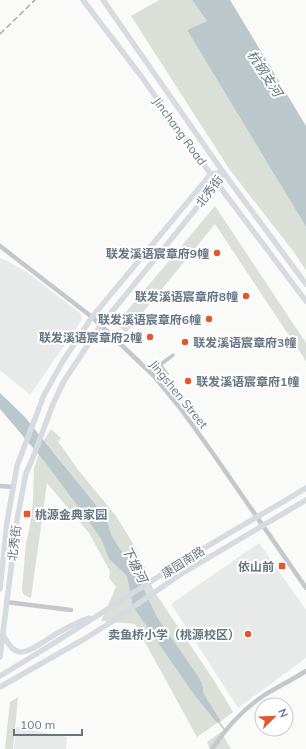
<svg xmlns="http://www.w3.org/2000/svg" width="306" height="749" viewBox="0 0 306 749" font-family="Mulish,'Noto Sans SC',sans-serif">
  <rect width="100%" height="100%" fill="#fafaf8"/>
  <g fill="#e8e9e9">
    <polygon points="0,258 9,262 28,273 81,314 82,320 30,395 0,370"/>
    <polygon points="259,543 306,610 306,658 238,708 171,604"/>
    <polygon points="16,727 67,737 66,749 14,749"/>
  </g>
  <g fill="#dadfd7">
    <polygon points="159,0 192,0 207,21 187,30 306,227 306,270 293,251 230,170 131,16"/>
    <polygon points="215,206 306,343 306,361 215,224 126,333 116,324"/>
    <polygon points="51,429 61,438 59,441 57,440 79,471 116,516 132,542 144,566 154,591 215,682 233,712 221,721 204,694 202,683 196,673 157,617 142,585 138,573 127,557 120,549 112,536 108,524 96,505 44,440"/>
    <path d="M39,454L89,520L101,539L109,559L124,573L127,577L133,607L195,696L217,723L197,737L135,624L101,621L116,587L109,578L110,571L89,533L47,483L31,598C25,596 23,595 22,589L26,543L30,526L33,500L34,468Z"/>
    <polygon points="18,697 13,749 5,749 10,702"/>
    <polygon points="221,732 231,749 210,749 207,742"/>
  </g>
  <g fill="#bbc7cb">
    <polygon points="192,0 230,0 306,126 306,227 187,30 207,21"/>
    <polygon points="0,393 24,416 96,505 108,524 112,536 120,549 127,557 138,573 142,585 157,617 196,673 202,683 204,694 221,721 217,723 195,696 133,607 127,577 124,573 109,559 101,539 88,520 45,462 0,409"/>
  </g>
  <g fill="none" stroke-linecap="round" stroke-linejoin="round">
    <polyline stroke="#bbc7cb" stroke-width="1.5" points="218,721 224,729"/>
    <polyline stroke="#c3c8cc" stroke-width="3.5" points="158,381 167,374 160,365 173,355"/>
    <g stroke="#c3c8cc" stroke-width="4.5">
      <polyline points="0,246 92,317 154,376 181,409 214,455 306,588"/>
      <polyline points="0,486 13,487"/>
      <polyline points="6,602 71,610"/>
      <path d="M212,749C226,728 242,710 263,696C277,687 292,680 306,671"/>
    </g>
    <g stroke="#d6dbdf" stroke-width="5.5">
      <polyline points="83,0 141,76 217,183 306,301"/>
      <polyline points="103,0 223,172 306,284"/>
      <polyline points="0,589 7,522 17,466 44,395 63,361 92,317 211,174 223,172"/>
      <path d="M3,635C7,641 11,651 20,652C30,653 51,636 61,631C70,626 80,621 89,618"/>
      <polyline points="0,657 17,520 26,473 32,460 53,404 64,381 101,325 217,183 223,172"/>
      <path d="M0,676C59,641 117,603 175,566C218,539 263,514 306,488"/>
      <polyline points="0,687 86,638 116,619 181,574 306,500"/>
    </g>
    <polyline stroke="#a2aab0" stroke-width="1.5" stroke-dasharray="6 3" stroke-linecap="butt" points="0,34 35,0"/>
  </g>
  <g fill="#e4572e" stroke="#fff" stroke-width="1.5">
    <circle cx="217" cy="253" r="4"/>
    <circle cx="246" cy="296" r="4"/>
    <circle cx="209" cy="319" r="4"/>
    <circle cx="150" cy="337" r="4"/>
    <circle cx="185" cy="342" r="4"/>
    <circle cx="188" cy="381" r="4"/>
    <rect x="23" y="510" width="8" height="8" rx="2"/>
    <rect x="278" y="562" width="8" height="8" rx="2"/>
    <circle cx="248" cy="634" r="4"/>
  </g>
  <g text-anchor="middle" dominant-baseline="central" stroke-width="4" stroke-linejoin="round" paint-order="stroke">
    <g font-size="12" fill="#657683" stroke="#fff">
      <text transform="translate(180 131) rotate(54)">Jinchang Road</text>
      <text transform="translate(209 191) rotate(-53)">北秀街</text>
      <text transform="translate(179 394) rotate(51)">Jingshen Street</text>
      <text transform="translate(14 543) rotate(-82)">北秀街</text>
      <text transform="translate(183 562) rotate(-32)">康园南路</text>
    </g>
    <g font-size="12" font-weight="bold" fill="#657683" stroke="#fff" text-anchor="end">
      <text x="209" y="253">联发溪语宸章府9幢</text>
      <text x="238" y="296">联发溪语宸章府8幢</text>
      <text x="201" y="319">联发溪语宸章府6幢</text>
      <text x="142" y="337">联发溪语宸章府2幢</text>
      <text x="193" y="342" text-anchor="start">联发溪语宸章府3幢</text>
      <text x="196" y="381" text-anchor="start">联发溪语宸章府1幢</text>
      <text x="35" y="514" text-anchor="start">桃源金典家园</text>
      <text x="274" y="566">依山前</text>
      <text x="240" y="634">卖鱼桥小学（桃源校区）</text>
    </g>
    <g font-size="13" font-style="italic" fill="#60757c" stroke="#fff">
      <text transform="translate(265 73) rotate(57)">杭钢支河</text>
      <text transform="translate(135 564) rotate(63)">下塘河</text>
    </g>
  </g>
  <g transform="translate(274 717) rotate(67)"><circle r="19" fill="#ffffff" stroke="#c1c8cd"/>
  <path d="M0-3L7 15L0 10L-7 15Z" fill="#e4572e"/>
  <text y="-6" font-size="11" font-weight="bold" text-anchor="middle" fill="#657683">N</text>
  </g>
  <path d="M14 729v6h68v-6" fill="none" stroke="#657683" stroke-width="2"/>
  <text x="20" y="729" font-size="12" fill="#657683" stroke="#ffffff" stroke-width="3" paint-order="stroke">100 m</text>
</svg>
